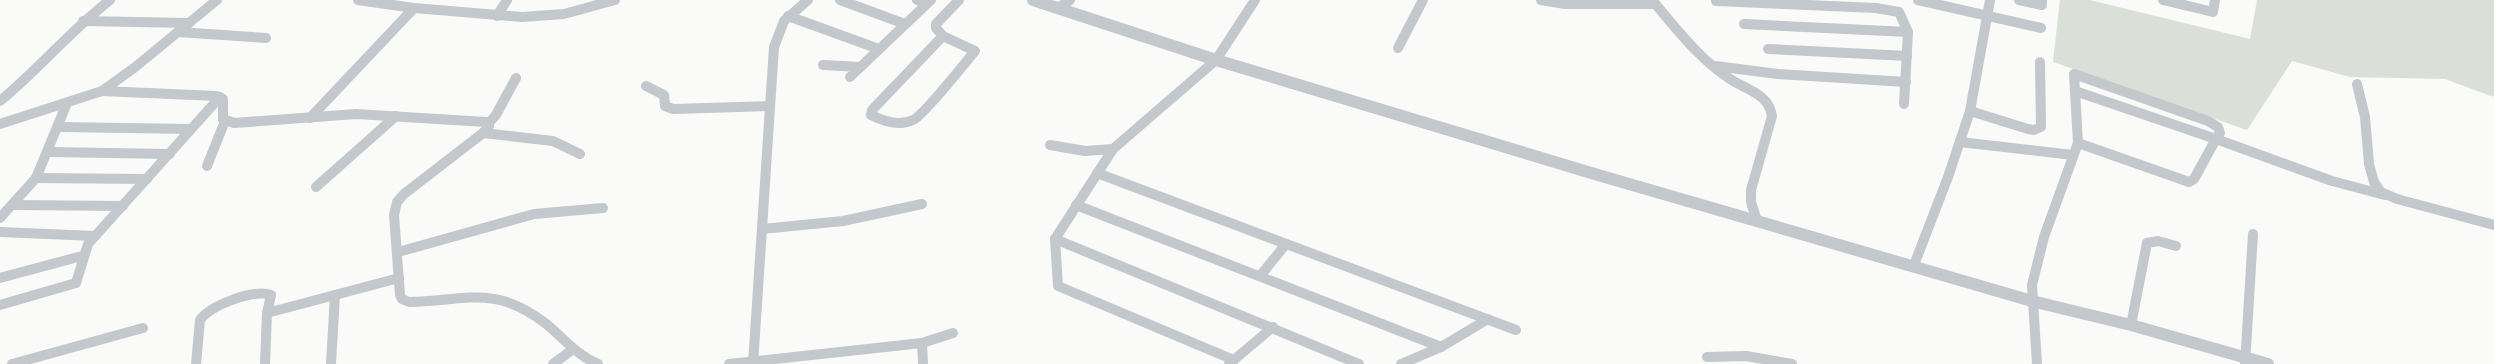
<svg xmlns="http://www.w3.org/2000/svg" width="2494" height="364" viewBox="0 0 2494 364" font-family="'PT Sans Narrow',sans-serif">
  <rect width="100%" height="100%" fill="#fafaf8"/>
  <polygon fill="#dadfd7" points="2060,0 2090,0 2250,39 2257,0 2494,0 2494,97 2445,79 2350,77 2292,61 2247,130 2053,62"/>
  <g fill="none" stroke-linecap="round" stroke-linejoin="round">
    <g stroke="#c3c8cc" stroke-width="10">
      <polyline points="358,0 414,8 522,17 564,14 615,0"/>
      <polyline points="840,0 905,24"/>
      <polyline points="917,0 927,3"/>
      <polyline points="1541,0 1565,4 1655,4"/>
      <path d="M1652,0C1676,28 1699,59 1730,79C1747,90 1769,94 1772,116L1751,190V202L1757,221"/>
      <polyline points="1918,0 2041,28"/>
      <polyline points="2019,0 2042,5 2042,0"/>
      <polyline points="2163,0 2213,12 2215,0"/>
      <polyline points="1716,1 1876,8 1899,12 1908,32 1904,104"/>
      <polyline points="1058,8 1070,0"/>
      <polyline points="497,16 507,0"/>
      <polyline points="788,16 879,49"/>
      <polyline points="83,21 189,23"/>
      <polyline points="1744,24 1908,32"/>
      <polyline points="178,32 266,38"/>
      <path d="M943,36L975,51C964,64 924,115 913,120C900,126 883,121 871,115L872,110Z"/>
      <polyline points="943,36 936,28 936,24 959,0"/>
      <polyline points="1398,48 1423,0"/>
      <polyline points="1768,49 1907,56"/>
      <polyline points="823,65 860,67"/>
      <polyline points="1715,66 1778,74 1906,82"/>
      <polyline points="850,77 931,0"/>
      <polyline points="2357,84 2365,117 2369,164 2374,182 2381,192 2397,199 2494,225"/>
      <polyline points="646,86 664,95 665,106 673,109 770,106"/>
      <path d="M102,91L217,96L223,99V119L234,123L356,114L486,122L489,126L483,133L404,194L397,202L394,215L400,295L402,299L409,302C465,301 494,284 545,323C563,337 576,355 598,364"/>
      <polyline points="2075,91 2216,139 2220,133 2218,127 2208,121 2074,74 2078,143"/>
      <path d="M0,101C39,69 70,31 110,0"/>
      <polyline points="1970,111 2028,129 2034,130 2041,127 2040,62"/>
      <polyline points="310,118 414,8"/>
      <polyline points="0,124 102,91 134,68 217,0"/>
      <polyline points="488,124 496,115 516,78"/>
      <polyline points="59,127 191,129"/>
      <polyline points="483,133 553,141 580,154"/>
      <polyline points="1960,142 2073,155"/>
      <polyline points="1050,145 1085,151 1113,149"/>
      <polyline points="49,152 170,154"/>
      <polyline points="207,166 225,121"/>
      <polyline points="1097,173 1516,330"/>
      <polyline points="36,178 147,179"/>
      <polyline points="316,187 396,116"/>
      <polyline points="12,205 123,206"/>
      <polyline points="1076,205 1441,347"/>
      <polyline points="0,218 36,178 67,103"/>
      <polyline points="762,229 843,221 922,204"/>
      <polyline points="0,232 95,236"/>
      <polyline points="1055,239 1359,364"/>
      <polyline points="398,252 534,214 603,208"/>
      <polyline points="1914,265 1948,177 1970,111 1990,0"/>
      <polyline points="1260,276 1286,244"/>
      <polyline points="0,278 82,256"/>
      <polyline points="0,305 76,283 88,244 220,97"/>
      <polyline points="267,313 399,278"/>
      <polyline points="2131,325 2147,243 2158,241 2176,246"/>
      <polyline points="922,343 923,364"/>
      <polyline points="1707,357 1746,356 1792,364"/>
      <polyline points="1234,360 1058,286 1055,239 1113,149 1216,60 1255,0"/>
      <polyline points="12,364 143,328"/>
      <path d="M196,364L200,320C211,305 253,289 271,295L267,313L265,364"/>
      <polyline points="331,364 335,295"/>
      <polyline points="553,364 572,350"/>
      <polyline points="729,364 922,343 953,333"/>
      <polyline points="753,364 774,47 784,21 808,0"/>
      <polyline points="1229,364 1273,327"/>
      <polyline points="1401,364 1441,347 1488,319"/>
      <polyline points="2037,364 2032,285 2044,237 2078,143 2189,182 2194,179 2216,139 2332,181 2385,195"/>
      <polyline points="2245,364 2253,234"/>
    </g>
    <polyline stroke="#c3c8cc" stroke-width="12" points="1033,0 1216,60 1598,175 2032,301 2131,325 2268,364"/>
  </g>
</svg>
